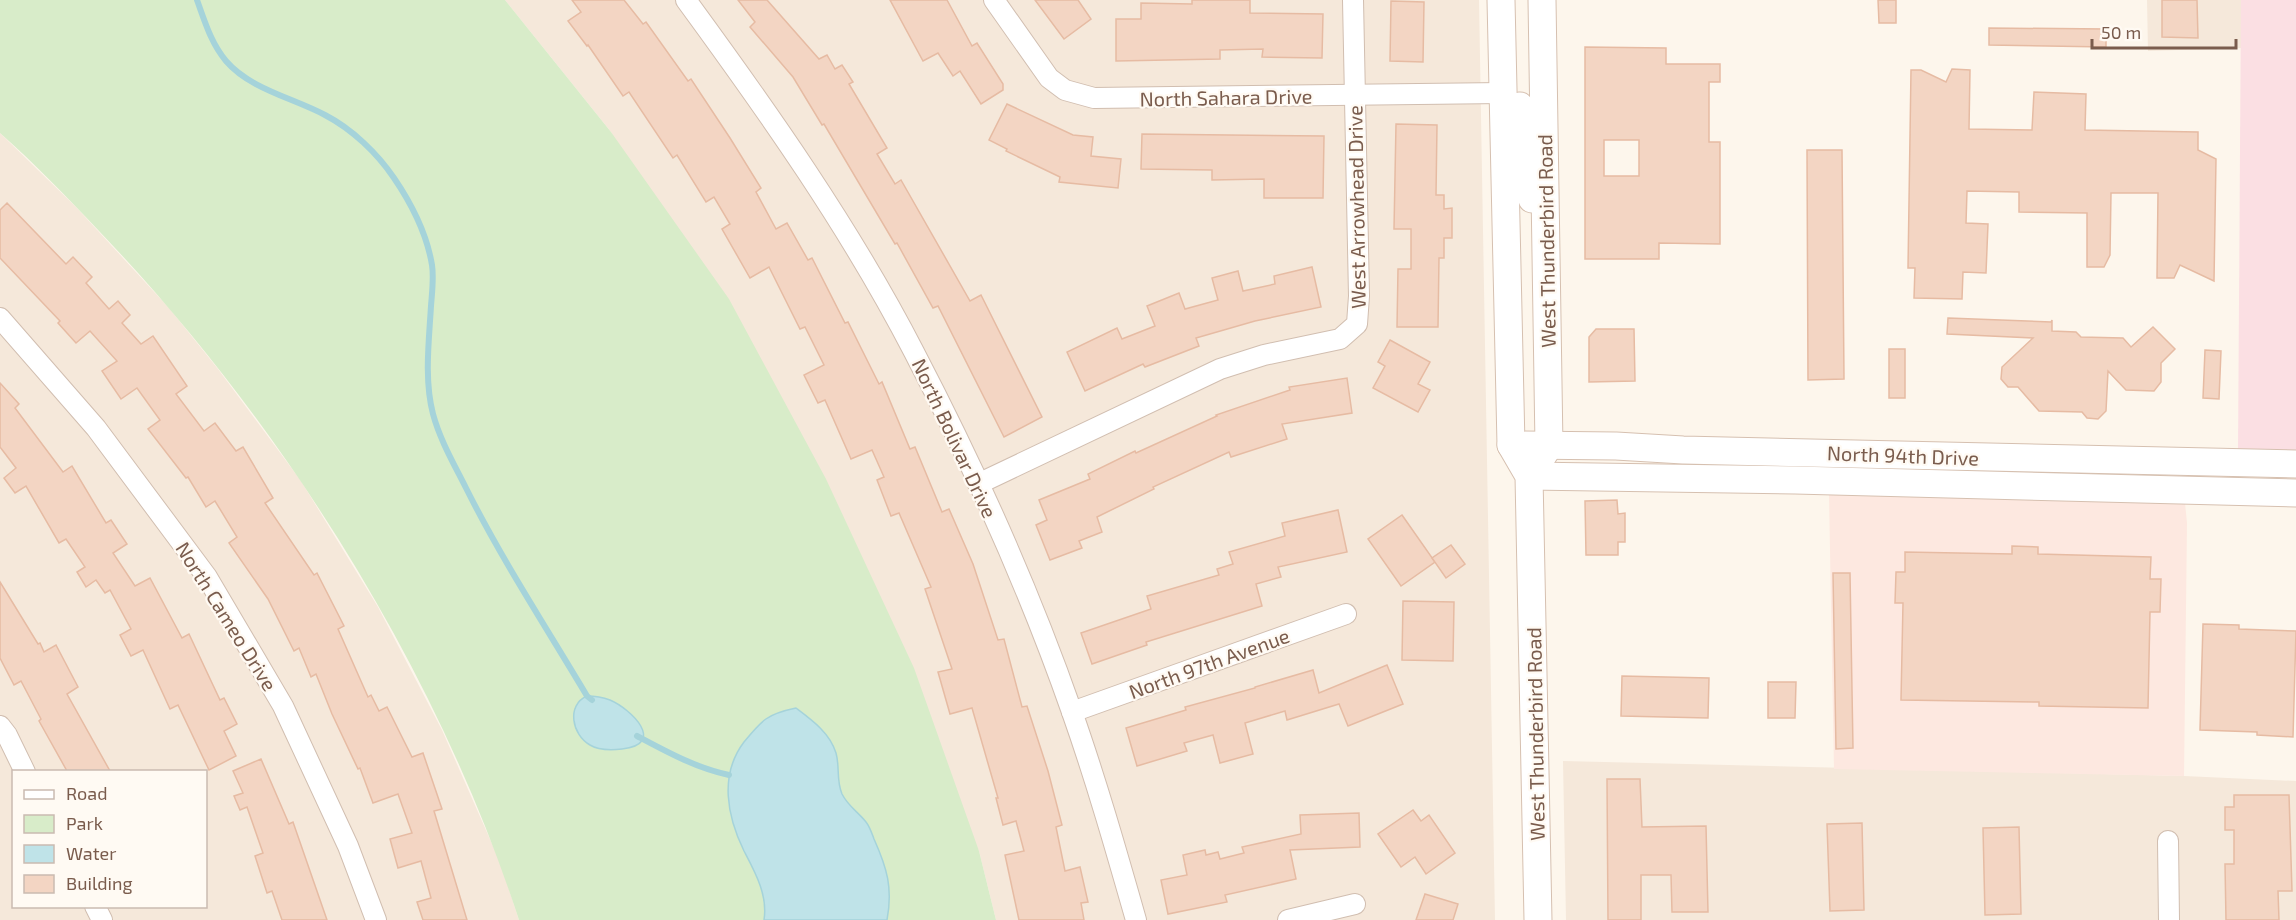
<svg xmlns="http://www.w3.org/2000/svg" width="2296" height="920" viewBox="0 0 2296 920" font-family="'Exo 2',sans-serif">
  <rect width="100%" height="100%" fill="#fdf6ec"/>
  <g fill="#f5e8da" fill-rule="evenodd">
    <polygon points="505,0 1479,0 1495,920 996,920 979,851 611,132"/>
    <polygon points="2147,0 2241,0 2241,48 2148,51"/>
    <path d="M0,133L76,207L169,308L218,369L301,481L378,607L442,730L500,862L519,920H0ZM14,772H206V906H14Z"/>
    <polygon points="1563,761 2184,776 2296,781 2296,920 1566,920"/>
  </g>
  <polygon fill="#fde8e0" points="1829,494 2185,503 2187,523 2184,776 1834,769"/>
  <polygon fill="#fbdfe3" points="2241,0 2296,0 2296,453 2238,452"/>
  <path fill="#d8ecc9" d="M0,0H505L611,132L729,299L826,479L914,668L979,851L996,920H519C437,668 281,421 99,231C67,197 35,164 0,133Z"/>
  <g fill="#bfe3e8" stroke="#a5d3da" stroke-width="1.5">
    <path d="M587,696C594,696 602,697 610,700C631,709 667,744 622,749C613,750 598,750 590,745C572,735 566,705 587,696Z"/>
    <path d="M796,708C812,720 830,733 836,753C840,767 836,780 842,794C848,806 858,812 866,822C870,827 872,834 874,839C887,868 893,888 887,920H764C768,895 755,872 744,851C727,816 719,775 744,742C762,720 767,714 796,708Z"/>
  </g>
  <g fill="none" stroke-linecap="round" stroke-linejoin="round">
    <g stroke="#a5d3da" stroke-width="6">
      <path d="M197,0C205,22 211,43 226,61C250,89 293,98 325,115C352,129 377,153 394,178C411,203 427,235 432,265C434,278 432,292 431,306C429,340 424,380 433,414C440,440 454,464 466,488C502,560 546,627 587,696L592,700"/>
      <path d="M637,736C667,752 696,768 729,775"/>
    </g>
  </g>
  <g fill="#f3d5c3" stroke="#e6bba3" stroke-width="1.5" fill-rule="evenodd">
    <polygon points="572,0 624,0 643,24 646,22 688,81 691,79 730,138 761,188 756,192 776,229 787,223 808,260 812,258 845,323 848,322 879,384 882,382 910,449 915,447 942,512 949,509 973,564 998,640 1004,639 1022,707 1027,706 1048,771 1062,825 1056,827 1065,871 1080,867 1088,902 1081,903 1084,920 1019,920 1005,855 1024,851 1016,821 1003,825 996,798 998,798 972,708 950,714 938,672 952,669 925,589 931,587 899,513 891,516 877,480 884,477 872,450 851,459 825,400 818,403 804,375 824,365 805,327 800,329 769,267 750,278 722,229 730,224 714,197 706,202 677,155 673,158 629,92 623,96 588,45 587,46 568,21 581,12"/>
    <polygon points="738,0 767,0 819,59 827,55 835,69 842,65 853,82 849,84 887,148 877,154 895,184 901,180 970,301 981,295 1042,417 1004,437 938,306 933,308 897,243 895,244 824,124 822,125 793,77 750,27 755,22"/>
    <polygon points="890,0 947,0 972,46 977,43 1003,84 1003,90 981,104 960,71 953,76 938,53 923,61"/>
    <polygon points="1035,0 1078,0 1091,19 1064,39"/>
    <polygon points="1192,0 1250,0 1250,13 1323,14 1322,58 1262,57 1263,49 1220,50 1220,59 1116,61 1116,19 1141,19 1141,3 1192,4"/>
    <polygon points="1878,0 1896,0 1896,23 1879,23"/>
    <polygon points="2162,0 2197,0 2198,38 2162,37"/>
    <polygon points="1391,1 1424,2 1423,62 1390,61"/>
    <polygon points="1989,28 2106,29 2106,47 1989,45"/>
    <path d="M1585,47L1666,48V64H1720V82H1709V142H1720V244L1659,243V259H1585ZM1604,140H1639V176H1604Z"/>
    <polygon points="1952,69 1970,70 1969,129 2032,130 2034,92 2086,94 2085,130 2198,132 2198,150 2216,159 2214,281 2180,265 2174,278 2157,278 2158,193 2111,193 2110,255 2104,267 2087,267 2087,213 2019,212 2019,192 1967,191 1966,223 1988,224 1986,273 1963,272 1962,299 1914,298 1915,268 1908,268 1911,70 1921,70 1946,82"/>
    <polygon points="1007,104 1073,135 1093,137 1091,156 1121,159 1118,188 1059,182 1060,177 1006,151 1007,149 989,140"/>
    <polygon points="1396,124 1437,125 1436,195 1444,195 1444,209 1452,208 1452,238 1444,238 1444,258 1439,258 1438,327 1397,327 1398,269 1411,269 1411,229 1394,229"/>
    <polygon points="1142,134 1324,136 1323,198 1264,198 1264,179 1212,180 1212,170 1141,169"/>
    <polygon points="1807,150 1842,150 1844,379 1808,380"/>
    <polygon points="7,203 66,264 73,257 92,277 86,283 109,309 118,301 130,315 122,323 141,344 153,336 187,386 176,394 204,431 215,423 236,451 243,447 273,498 265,503 314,575 317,573 344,626 338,629 368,697 371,695 379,711 387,707 412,757 423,753 442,809 434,811 467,920 423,920 417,902 431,898 421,861 398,868 390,839 412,833 398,794 373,803 360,768 358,769 332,714 316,674 311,677 299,648 294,651 268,599 229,543 237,537 215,501 206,507 188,477 186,478 148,429 160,420 137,388 121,399 102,371 117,361 90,331 76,343 58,323 60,321 0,258 0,210"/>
    <polygon points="1312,267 1321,307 1255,321 1196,338 1199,346 1145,367 1143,364 1085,391 1067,352 1117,328 1122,339 1155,326 1147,306 1179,293 1185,309 1218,300 1212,278 1238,271 1243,291 1275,284 1274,276"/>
    <polygon points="1948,318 2051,322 2052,320 2052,331 2076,332 2081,337 2123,338 2131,347 2153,327 2175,349 2161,363 2161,382 2154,391 2126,390 2108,371 2106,411 2098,419 2087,418 2082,412 2039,411 2018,387 2008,387 2001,379 2002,367 2033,338 1947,334"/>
    <polygon points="1596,329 1634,329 1635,381 1589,382 1589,337"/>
    <polygon points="1390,340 1430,362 1418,384 1430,390 1418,412 1373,388 1385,366 1378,362"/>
    <rect x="1889" y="349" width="16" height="49"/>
    <polygon points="2205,350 2221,351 2219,399 2203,398"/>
    <polygon points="1347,378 1352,413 1282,424 1287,439 1231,457 1229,452 1153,487 1154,489 1097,517 1102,532 1079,541 1082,548 1050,560 1036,525 1047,520 1039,500 1090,479 1088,474 1135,451 1136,453 1217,416 1216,415 1290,390 1289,387"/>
    <polygon points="0,383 19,404 15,408 63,472 72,466 106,523 111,520 127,544 113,553 135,586 150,578 182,638 189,634 220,700 224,698 237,724 224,731 236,756 209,770 178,705 170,709 143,650 131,656 120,635 131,629 110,590 105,593 96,580 86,587 77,572 85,567 66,539 59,543 26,486 15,493 4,478 16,468 0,447"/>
    <polygon points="1617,500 1618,514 1625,513 1625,542 1618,542 1618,555 1586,555 1585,501"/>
    <polygon points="1338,510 1347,552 1278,567 1281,577 1256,584 1262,606 1146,642 1147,645 1092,664 1081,633 1151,609 1147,596 1219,575 1217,569 1233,564 1229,552 1285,536 1282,523"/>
    <polygon points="1402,515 1435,562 1401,586 1368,539"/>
    <polygon points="1451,545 1465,564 1446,578 1432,558"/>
    <polygon points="2012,546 2038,547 2038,554 2151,557 2150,579 2161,579 2160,612 2150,612 2148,708 2039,706 2039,702 1901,700 1903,603 1895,603 1896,572 1905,572 1905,552 2012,554"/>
    <polygon points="1833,573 1850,573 1853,748 1836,749"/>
    <polygon points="0,582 38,644 40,643 44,652 56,645 78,687 67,694 110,771 67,771 39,721 41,719 21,681 14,685 0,658"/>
    <polygon points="1403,601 1454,602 1453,661 1402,660"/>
    <polygon points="2203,624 2239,625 2239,629 2296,631 2293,737 2257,735 2257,732 2200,730"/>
    <polygon points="1387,665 1403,704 1348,726 1339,704 1287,720 1285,711 1245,723 1253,754 1220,763 1213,735 1184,743 1187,751 1137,766 1126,728 1186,710 1185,707 1255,688 1255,687 1313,670 1319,693"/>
    <polygon points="1622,676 1709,678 1708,718 1621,716"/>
    <polygon points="1768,682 1796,682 1795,718 1768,718"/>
    <polygon points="261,759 289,824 293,822 327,920 282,920 272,891 267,893 255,856 263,853 247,807 240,810 234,796 243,793 233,771"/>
    <polygon points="1607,779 1640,779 1642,827 1706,826 1708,912 1672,912 1671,875 1641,875 1641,920 1608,920"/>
    <polygon points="2234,795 2289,795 2292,891 2278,891 2279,920 2226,920 2225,864 2234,864 2234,830 2225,830 2225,807 2234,807"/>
    <polygon points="1413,810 1421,821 1429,815 1455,853 1426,874 1415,857 1401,867 1378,834"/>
    <polygon points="1359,813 1360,847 1290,850 1296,879 1225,895 1227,902 1168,914 1161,880 1187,875 1183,855 1205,850 1206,855 1218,852 1220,859 1244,853 1242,847 1301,834 1300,815"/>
    <polygon points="1862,823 1864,910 1830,911 1827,824"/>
    <polygon points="2019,827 2021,914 1985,915 1983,828"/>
    <polygon points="1425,894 1458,904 1453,920 1416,920"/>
  </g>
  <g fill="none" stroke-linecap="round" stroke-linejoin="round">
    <g stroke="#d1beb0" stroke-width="22">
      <g id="street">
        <path d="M686,0C768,112 850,228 914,352C974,467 1029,589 1072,712C1096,780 1116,850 1136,920"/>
        <polyline points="994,0 1049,78 1065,90 1094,98 1503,93"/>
        <polyline points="0,318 96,428 207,577 283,706 348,846 376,920"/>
        <polyline points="978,484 1220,369 1264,355 1340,339 1357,324 1359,296 1353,0"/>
        <polyline points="1072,712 1346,614"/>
        <polyline points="0,726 7,735 25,772"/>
        <polyline points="2168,841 2169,920"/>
        <polyline points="95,906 102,920"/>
        <polyline points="1288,920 1355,904"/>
      </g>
    </g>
    <g stroke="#d6c0b0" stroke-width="29">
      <g id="secondary">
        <polyline points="1501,0 1511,445 1529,476 1538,920"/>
        <polyline points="1520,106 1527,185 1532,199"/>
        <polyline points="1511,445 1616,446 1683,450 2296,464"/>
        <polyline points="1540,460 1549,446 1542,0"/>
        <polyline points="1529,476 1795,480 2296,493"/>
      </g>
    </g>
    <use href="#street" stroke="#fff" stroke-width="20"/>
    <use href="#secondary" stroke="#fff" stroke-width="27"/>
  </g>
  <g text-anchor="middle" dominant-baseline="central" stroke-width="4.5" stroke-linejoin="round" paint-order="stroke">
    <g font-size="20" fill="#7a5c4d" stroke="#fffaf3">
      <text transform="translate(1226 97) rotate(-1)">North Sahara Drive</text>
      <text transform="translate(1356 207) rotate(-91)">West Arrowhead Drive</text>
      <text transform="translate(1546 241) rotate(-91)">West Thunderbird Road</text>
      <text transform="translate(955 438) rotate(65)">North Bolivar Drive</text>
      <text transform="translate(1903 455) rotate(2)">North 94th Drive</text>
      <text transform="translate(227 616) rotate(58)">North Cameo Drive</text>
      <text transform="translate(1209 663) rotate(-20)">North 97th Avenue</text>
      <text transform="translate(1535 734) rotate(-91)">West Thunderbird Road</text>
    </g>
  </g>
  <rect x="12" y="770" width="195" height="138" fill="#fffaf3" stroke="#cabbb1" stroke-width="1.5"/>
  <rect x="24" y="790" width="30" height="9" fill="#ffffff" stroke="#cabbb1" stroke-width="1.5"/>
  <text x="66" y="800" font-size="18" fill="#7a5c4d">Road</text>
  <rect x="24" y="815" width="30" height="18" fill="#d8ecc9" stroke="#cabbb1" stroke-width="1.5"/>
  <text x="66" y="830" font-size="18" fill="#7a5c4d">Park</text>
  <rect x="24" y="845" width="30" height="18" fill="#bfe3e8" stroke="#cabbb1" stroke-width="1.5"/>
  <text x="66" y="860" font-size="18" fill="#7a5c4d">Water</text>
  <rect x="24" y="875" width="30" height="18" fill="#f3d5c3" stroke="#cabbb1" stroke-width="1.5"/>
  <text x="66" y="890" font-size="18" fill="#7a5c4d">Building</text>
  <path d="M2092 39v9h144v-9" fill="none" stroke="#7a5c4d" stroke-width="3"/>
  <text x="2101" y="39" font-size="18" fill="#7a5c4d" stroke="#fffaf3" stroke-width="4.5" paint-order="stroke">50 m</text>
</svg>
